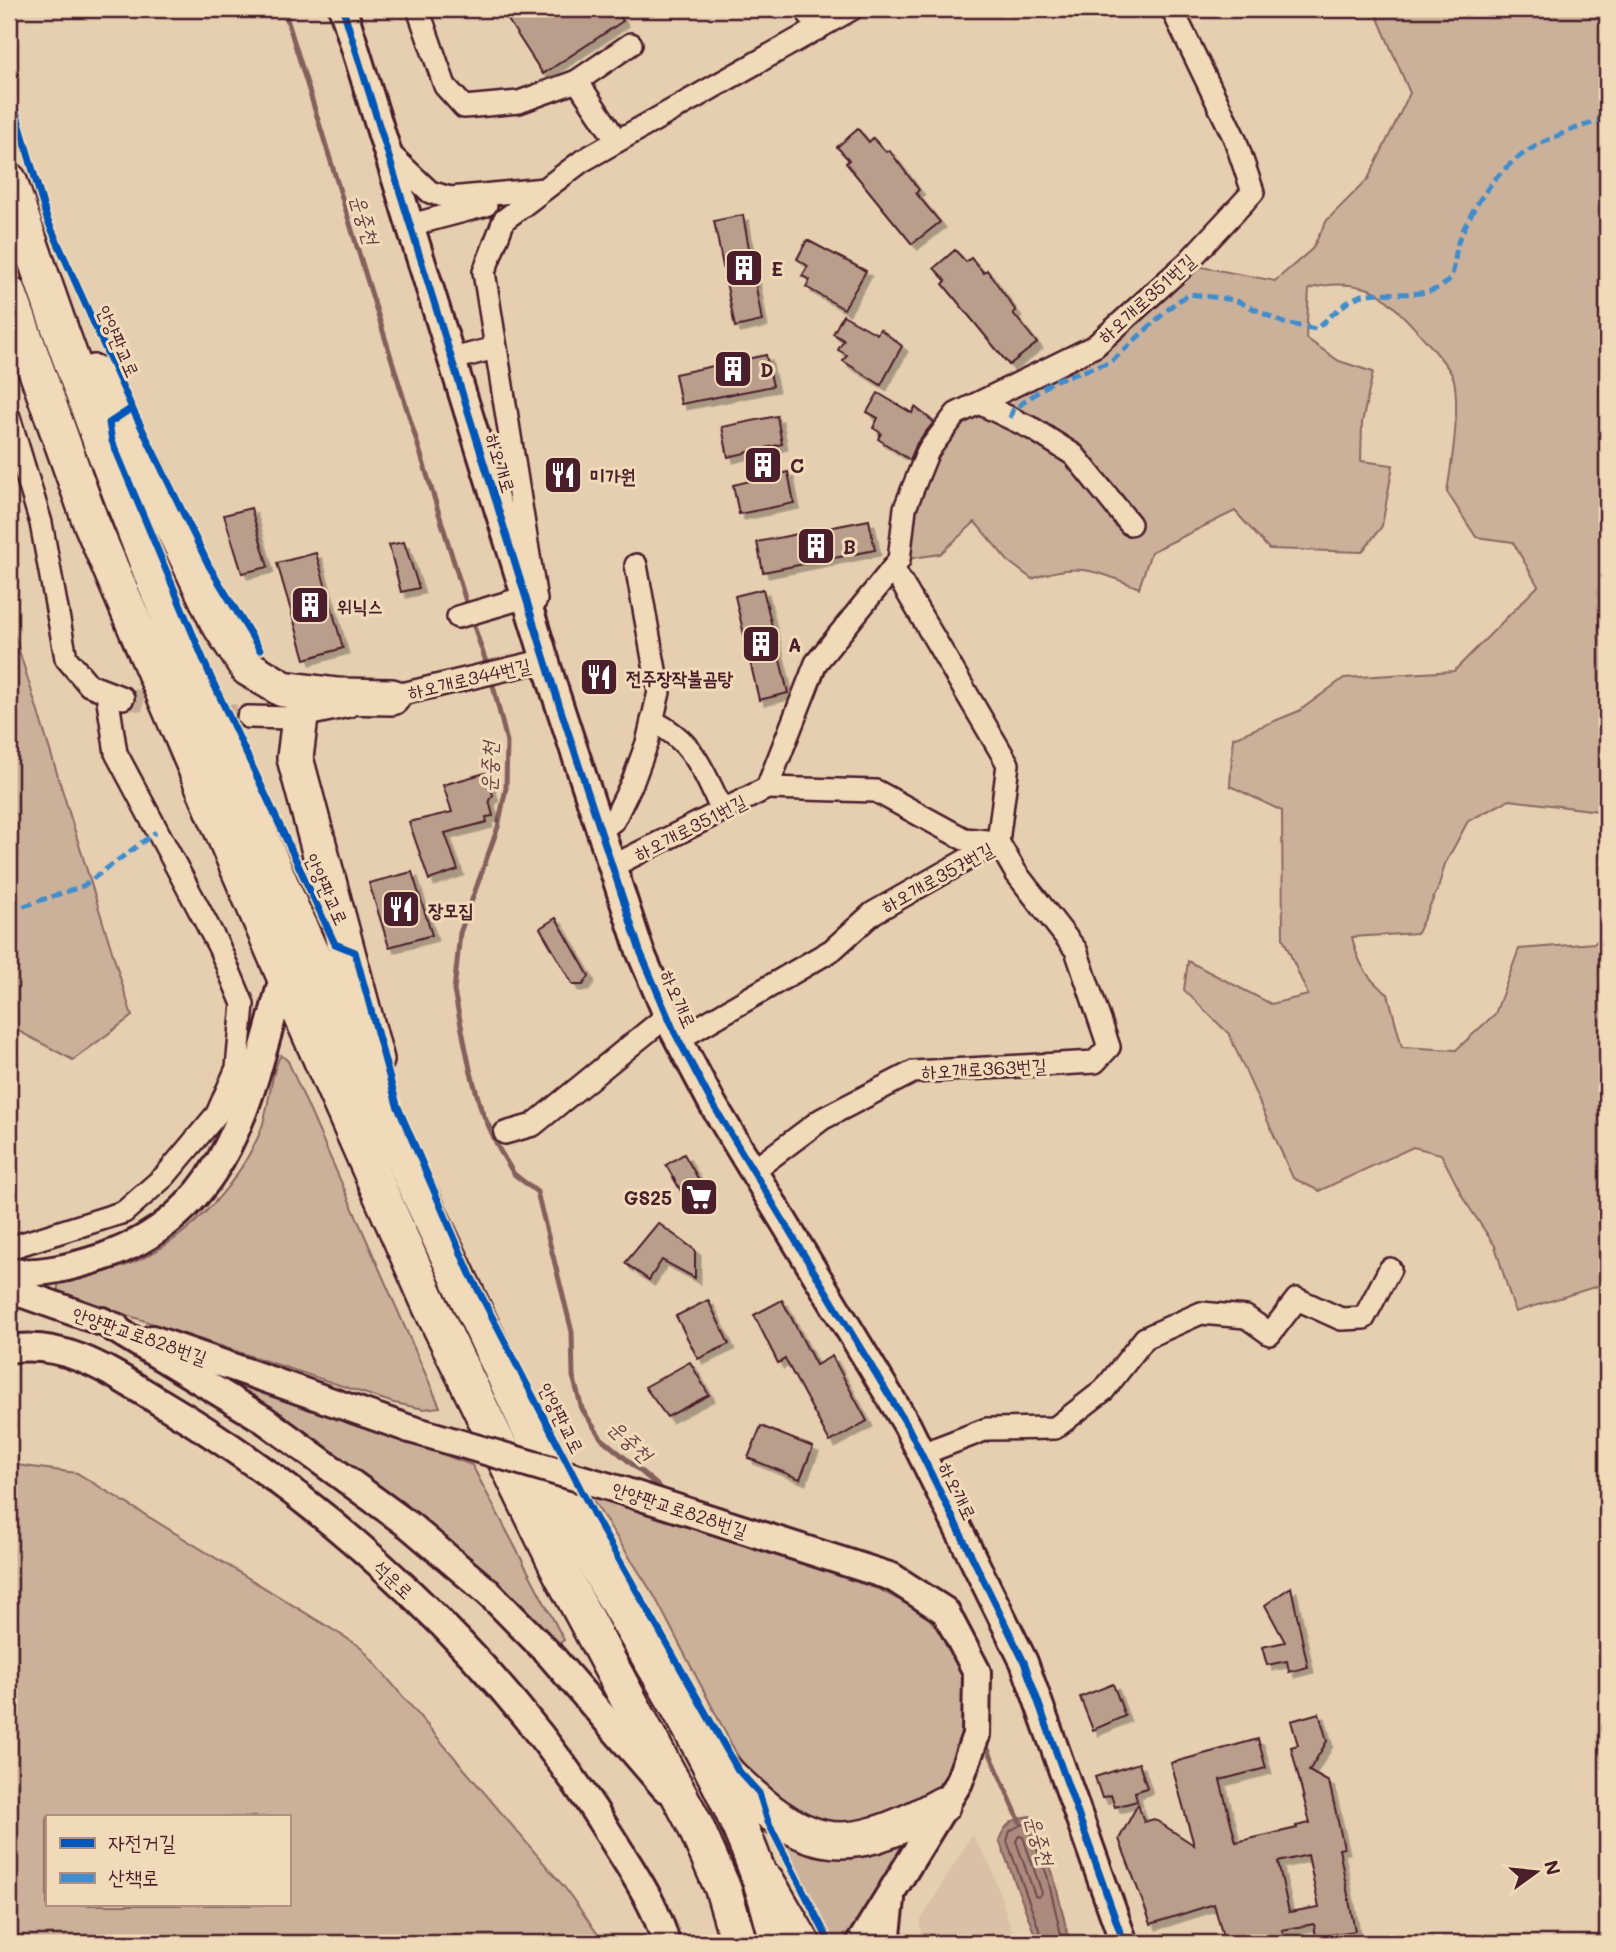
<svg xmlns="http://www.w3.org/2000/svg" width="1616" height="1952" viewBox="0 0 1616 1952" font-family="Mali,'Poor Story',sans-serif">
  <defs>
    <filter id="shadow"><feDropShadow dx="5.5" dy="5.5" stdDeviation="0" flood-color="#0004"/></filter>
  </defs>
  <rect width="100%" height="100%" fill="#e6cfb1"/>
  <filter id="ink" filterUnits="userSpaceOnUse"><feTurbulence type="fractalNoise" baseFrequency=".0143" numOctaves="2"/><feDisplacementMap in="SourceGraphic" scale="14" xChannelSelector="R" yChannelSelector="G"/><feConvolveMatrix kernelMatrix="1 2 1 2 8 2 1 2 1" color-interpolation-filters="sRGB"/></filter>
  <g filter="url(#ink)">
    <polygon fill="#d9c0a6" points="972,1834 991,1867 1016,1943 922,1943 920,1922"/>
    <g fill="#ccb19a" stroke="#8b6862" stroke-width="2" fill-rule="evenodd">
      <path d="M1374,9H1607V812L1509,800L1468,821L1445,864L1438,889L1417,933L1352,937C1357,961 1368,981 1388,994L1402,1047L1456,1050L1495,1014L1519,949L1595,943L1607,932V1283L1515,1312L1495,1246L1465,1201L1441,1154L1413,1147L1319,1191L1293,1178L1229,1034L1184,990L1188,961L1271,1004L1308,995L1283,938L1282,811L1230,786L1233,738L1299,711L1344,678L1454,671L1538,586L1513,542L1476,537L1447,492C1452,461 1460,411 1454,380C1452,366 1385,293 1372,290C1351,283 1329,283 1309,289L1306,338L1339,361L1373,372L1362,423L1361,461L1393,465L1382,526L1362,552L1269,549L1235,511L1151,552L1139,588C1096,571 1077,561 1032,579L1008,561L975,522L940,554L899,560L905,508L956,414L1095,346L1186,264L1275,281L1312,249L1327,220L1368,179L1410,93Z"/>
      <polygon points="9,618 132,1016 73,1060 9,1026"/>
      <path d="M281,1055L288,1061L440,1407L424,1409L394,1403L57,1292L59,1282C82,1277 105,1273 127,1265C184,1243 233,1191 258,1137C270,1113 269,1074 281,1055Z"/>
      <polygon points="213,1372 472,1465 564,1640 557,1645 211,1378"/>
      <path d="M9,1464L77,1473L361,1647L565,1888L604,1943H9ZM289,1817V1905H47V1817Z"/>
      <polygon points="589,1494 881,1590 927,1615 958,1660 966,1694 964,1730 951,1768 935,1790 886,1824 818,1826 757,1784 735,1751 655,1597"/>
      <polygon points="918,1824 849,1943 834,1943 774,1827"/>
    </g>
    <path fill="#aa8b7d" stroke="#84605c" stroke-width="2" d="M1031,1816L1053,1874L1070,1943H1038L999,1840C1005,1824 1013,1818 1031,1816Z"/>
    <g fill="none" stroke-linecap="round" stroke-linejoin="round">
      <g stroke="#704a4c" stroke-width="2">
        <polygon points="1019,1836 1023,1837 1042,1893 1039,1897 1035,1896 1016,1841"/>
        <polyline points="1044,1943 1007,1841 1010,1831 1022,1824 1027,1825 1047,1875 1063,1943"/>
      </g>
      <g stroke="#84605c" stroke-width="5">
        <polyline points="284,9 468,608"/>
        <polyline points="471,617 488,668"/>
        <polyline points="491,677 507,742 506,788 498,827 460,933 454,991 470,1069 481,1109 499,1149 514,1174 537,1192 572,1332 573,1376 582,1409 601,1438 663,1490"/>
        <polyline points="988,1749 1020,1822"/>
      </g>
    </g>
    <g fill="#ba9e8c" stroke="#4a1f2b" stroke-width="2" fill-rule="evenodd" filter="url(#shadow)">
      <polygon points="501,9 616,9 623,21 543,74"/>
      <polygon points="858,129 869,142 873,138 886,152 889,150 919,190 916,193 940,222 912,244 846,163 849,160 837,147"/>
      <polygon points="743,215 762,321 735,327 714,221"/>
      <polygon points="807,240 866,271 844,309 806,287 810,280 802,276 808,266 797,259"/>
      <polygon points="955,250 966,262 971,258 984,273 987,270 1016,311 1013,313 1037,343 1009,365 943,284 946,281 934,268"/>
      <polygon points="843,315 877,334 880,329 902,346 881,385 843,361 847,355 838,350 844,340 833,334"/>
      <polygon points="766,355 773,386 681,404 675,374"/>
      <polygon points="878,393 912,413 915,407 934,422 917,443 910,460 878,439 881,433 873,428 878,418 867,412"/>
      <polygon points="777,416 782,444 728,457 722,427"/>
      <polygon points="788,472 794,503 739,514 733,485"/>
      <polygon points="251,508 268,567 242,573 224,515"/>
      <polygon points="869,520 875,550 763,572 757,542"/>
      <polygon points="404,542 419,588 401,592 389,545"/>
      <polygon points="316,553 343,648 305,659 277,563"/>
      <polygon points="763,589 788,693 759,700 735,596"/>
      <polygon points="485,773 493,795 489,800 493,816 486,817 487,822 445,833 458,870 429,880 409,822 452,812 443,785"/>
      <polygon points="412,872 432,935 389,947 369,883"/>
      <polygon points="556,918 589,976 583,985 573,985 540,928"/>
      <polygon points="684,1154 707,1194 689,1205 666,1165"/>
      <polygon points="658,1223 695,1250 695,1278 662,1260 649,1280 625,1263"/>
      <polygon points="708,1300 729,1344 698,1359 676,1316"/>
      <polygon points="782,1300 816,1365 832,1356 867,1421 830,1442 785,1359 778,1363 754,1315"/>
      <polygon points="690,1362 709,1395 667,1417 645,1387"/>
      <polygon points="761,1426 813,1447 800,1479 748,1458"/>
      <polygon points="1291,1587 1308,1667 1289,1672 1287,1661 1267,1665 1262,1647 1285,1642 1265,1605"/>
      <polygon points="1113,1684 1125,1716 1093,1730 1080,1697"/>
      <path d="M1319,1713L1327,1741L1309,1771L1329,1782L1344,1848L1339,1849L1355,1931L1316,1937L1314,1924L1282,1930L1284,1937L1261,1942L1260,1937L1234,1943L1223,1937L1214,1904L1151,1924L1119,1839L1138,1804L1144,1822L1154,1819L1194,1845L1171,1763L1258,1739L1266,1768L1220,1780L1236,1842L1297,1828L1296,1826L1310,1823L1291,1747L1298,1745L1291,1721ZM1308,1855L1319,1907L1289,1912L1278,1862Z"/>
      <polygon points="1139,1763 1147,1788 1135,1792 1137,1801 1115,1807 1111,1795 1102,1798 1095,1777"/>
    </g>
    <g fill="none" stroke-linecap="round" stroke-linejoin="round">
      <polyline stroke="#c7ac96" stroke-width="21" stroke-dasharray="21 10" stroke-linecap="butt" points="123,698 248,717"/>
      <g stroke="#4a1f2b" stroke-width="26">
        <g id="minor">
          <polyline points="418,9 445,86 464,107 519,102 577,81 617,141"/>
          <polyline points="806,9 818,29"/>
          <polyline points="577,81 631,44"/>
          <polyline points="389,153 430,192 450,198 544,189"/>
          <polyline points="411,225 486,205"/>
          <polyline points="453,359 495,348"/>
          <polyline points="979,403 1033,429 1074,455 1130,524"/>
          <polyline points="9,417 41,523 66,658 89,685 123,698"/>
          <polyline points="893,568 899,560 905,508 928,451 956,414 1095,346 1186,264 1253,192 1235,139 1172,9"/>
          <polyline points="536,600 484,272 504,220 582,161 852,9"/>
          <polyline points="458,617 526,597"/>
          <polyline points="381,699 546,660 543,645"/>
          <polyline points="248,717 293,718 349,706"/>
          <path d="M652,721C693,740 704,771 722,811"/>
          <polyline points="767,788 876,791 964,839 998,842"/>
          <polyline points="601,830 614,820 633,781 647,743 659,692 636,565"/>
          <polyline points="613,866 767,788 816,663 893,568 1008,764 998,842"/>
          <polyline points="679,1039 832,950 873,913 998,842"/>
          <polyline points="505,1133 533,1125 668,1015"/>
          <polyline points="754,1170 822,1119 913,1072 1095,1062 1109,1047 1076,950 1016,873 998,842"/>
          <polyline points="9,1248 124,1212 165,1176 217,1114 237,1068 243,1004 219,947 116,753 107,694"/>
          <polyline points="922,1454 987,1429 1055,1428 1104,1390 1145,1338 1201,1313 1246,1317 1270,1334 1297,1299 1341,1319 1364,1318 1390,1269"/>
        </g>
      </g>
      <g stroke="#4a1f2b" stroke-width="32">
        <g id="tertiary">
          <polyline points="343,9 556,695 640,951 674,1031 712,1103 907,1425 1024,1662 1124,1943"/>
          <path d="M9,1272C41,1275 72,1267 103,1257C233,1212 250,1092 284,975"/>
          <polyline points="9,1289 116,1327"/>
          <polyline points="102,1321 263,1419 410,1526 489,1593 550,1655 665,1788"/>
          <polyline points="152,1339 410,1429"/>
          <path d="M9,1349C67,1340 112,1373 160,1402C334,1505 507,1666 613,1840C634,1874 656,1905 666,1943"/>
          <polyline points="620,1490 892,1577 945,1611 977,1672 976,1735 959,1782 860,1943"/>
          <polyline points="886,1943 891,1900"/>
        </g>
      </g>
      <g stroke="#4a1f2b" stroke-width="37">
        <polyline id="secondary" points="768,1881 804,1943"/>
      </g>
      <g stroke="#4a1f2b" stroke-width="40">
        <g id="primary">
          <path d="M9,181C146,595 323,993 510,1387C538,1445 563,1505 594,1561C662,1684 748,1804 778,1943"/>
          <polyline points="9,294 90,520 284,975 431,1307 559,1569 694,1823 723,1889 739,1943"/>
          <polyline points="94,373 146,470 217,620 248,668 283,689 337,696 392,697"/>
          <polyline points="300,717 295,758 376,1060"/>
          <path d="M722,1769C804,1849 838,1862 942,1805"/>
        </g>
      </g>
      <use href="#minor" stroke="#f0dab9" stroke-width="21"/>
      <use href="#tertiary" stroke="#f0dab9" stroke-width="26"/>
      <use href="#secondary" stroke="#f0dab9" stroke-width="32"/>
      <use href="#primary" stroke="#f0dab9" stroke-width="35"/>
      <g stroke="#4a1f2b" stroke-width="32" stroke-linecap="butt">
        <polyline id="tertiary-bridge" points="410,1429 620,1490"/>
      </g>
      <use href="#tertiary-bridge" stroke="#f0dab9" stroke-width="26"/>
      <g stroke="#418dcd" stroke-width="5" stroke-dasharray="10 5" stroke-linecap="butt">
        <path d="M1010,418L1013,410L1053,381L1111,362L1175,303L1190,294L1235,300L1284,323L1316,329C1328,319 1348,298 1363,295C1389,289 1425,302 1447,282C1458,271 1453,251 1460,237C1495,160 1531,142 1607,118"/>
        <polyline points="9,903 21,907 83,886 156,832"/>
      </g>
      <g stroke="#f0dab9" stroke-width="11">
        <g id="cycleway">
          <polyline points="343,9 556,695 640,951 674,1031 712,1103 907,1425 1024,1662 1124,1943"/>
          <polyline points="9,88 47,219 132,408 109,423 112,441 212,680 335,944 355,952 397,1105 470,1274 595,1517 738,1770 759,1793 768,1822 830,1943"/>
          <polyline points="132,408 209,566 260,650"/>
        </g>
      </g>
      <use href="#cycleway" stroke="#0057b8" stroke-width="7"/>
    </g>
  </g>
  <defs>
    <g id="building-square" transform="scale(2.0125)"><rect x="-9" y="-9" width="18" height="18" rx="4" fill="#4a1f2b" stroke="#f0dab9"/><path d="M-4-6H4V6H1V3H-1V6H-4ZM-2.5-4.3h1.7v1.8h-1.7ZM.8-4.3h1.7v1.8H.8ZM-2.5-1h1.7V.8h-1.7ZM.8-1h1.7V.8H.8Z" fill="#fff"/></g>
    <g id="restaurant-square" transform="scale(2.0125)"><rect x="-9" y="-9" width="18" height="18" rx="4" fill="#4a1f2b" stroke="#f0dab9"/><path d="M-5-6h1v4h1v-4h1v4h1v-4h1v5L-1.5 .5V6h-2V.5L-5-1ZM5-6V6H3V1.5H1.5Q1.5-4 5-6Z" fill="#fff"/></g>
    <g id="supermarket-square" transform="scale(2.0125)"><rect x="-9" y="-9" width="18" height="18" rx="4" fill="#4a1f2b" stroke="#f0dab9"/><path d="M-6-5.5h2.5l.6 2H6L4.5 2H-2.5L-4.4-4H-6ZM-1.5 3.2a1.3 1.3 0 1 0 .1 0ZM3 3.2a1.3 1.3 0 1 0 .1 0Z" fill="#fff"/></g>
  </defs>
  <g fill-rule="evenodd">
    <use href="#building-square" x="744" y="268"/>
    <use href="#building-square" x="733" y="369"/>
    <use href="#building-square" x="763" y="465"/>
    <use href="#restaurant-square" x="563" y="475"/>
    <use href="#building-square" x="816" y="546"/>
    <use href="#building-square" x="310" y="605"/>
    <use href="#building-square" x="761" y="644"/>
    <use href="#restaurant-square" x="599" y="677"/>
    <use href="#restaurant-square" x="401" y="909"/>
    <use href="#supermarket-square" x="699" y="1197"/>
  </g>
  <g text-anchor="middle" dominant-baseline="central" stroke-width="6" stroke-linejoin="round" paint-order="stroke">
    <g font-size="19" font-weight="bold" fill="#4a1f2b" stroke="#f0dab9" text-anchor="start">
      <text x="771" y="268">E</text>
      <text x="760" y="369">D</text>
      <text x="790" y="465">C</text>
      <text x="590" y="475">미가원</text>
      <text x="843" y="546">B</text>
      <text x="337" y="605">위닉스</text>
      <text x="788" y="644">A</text>
      <text x="626" y="677">전주장작불곰탕</text>
      <text x="428" y="909">장모집</text>
      <text x="672" y="1197" text-anchor="end">GS25</text>
    </g>
    <g font-size="19" fill="#4a1f2b" stroke="#f0dab9">
      <text transform="translate(1146 298) rotate(-42)">하오개로351번길</text>
      <text transform="translate(119 341) rotate(66)">안양판교로</text>
      <text transform="translate(501 463) rotate(73)">하오개로</text>
      <text transform="translate(469 678) rotate(-13)">하오개로344번길</text>
      <text transform="translate(690 827) rotate(-27)">하오개로351번길</text>
      <text transform="translate(937 877) rotate(-29)">하오개로357번길</text>
      <text transform="translate(327 889) rotate(65)">안양판교로</text>
      <text transform="translate(679 999) rotate(66)">하오개로</text>
      <text transform="translate(984 1068) rotate(-3)">하오개로363번길</text>
      <text transform="translate(140 1335) rotate(19)">안양판교로828번길</text>
      <text transform="translate(562 1418) rotate(63)">안양판교로</text>
      <text transform="translate(958 1491) rotate(64)">하오개로</text>
      <text transform="translate(680 1509) rotate(18)">안양판교로828번길</text>
      <text transform="translate(394 1579) rotate(44)">석운로</text>
    </g>
    <g font-size="21" font-style="italic" fill="#673f44" stroke="#f0dab9">
      <text transform="translate(366 219) rotate(73)">운중천</text>
      <text transform="translate(488 767) rotate(-88)">운중천</text>
      <text transform="translate(631 1440) rotate(43)">운중천</text>
      <text transform="translate(1041 1840) rotate(74)">운중천</text>
    </g>
  </g>
  <rect width="1616" height="1952" fill="none" stroke="#f0dab9" stroke-width="35"/>
  <rect x="18" y="18" width="1581" height="1917" fill="none" stroke="#4a1f2b" stroke-width="2.5" filter="url(#ink)"/>
  <rect x="46" y="1815" width="245" height="91" fill="#f0dab9" stroke="#ae8f80" stroke-width="2"/>
  <rect x="60" y="1838" width="35" height="10" fill="#0057b8" stroke="#ae8f80" stroke-width="2"/>
  <text x="108" y="1850" font-size="21" fill="#4a1f2b">자전거길</text>
  <rect x="60" y="1873" width="35" height="10" fill="#418dcd" stroke="#ae8f80" stroke-width="2"/>
  <text x="108" y="1885" font-size="21" fill="#4a1f2b">산책로</text>
  <g transform="translate(1536 1872) rotate(75)" stroke="#f0dab9" stroke-width="5" paint-order="stroke">
  <path d="M0-5L12 26L0 18L-12 26Z" fill="#4a1f2b"/>
  <text y="-10" font-size="19" font-weight="bold" text-anchor="middle" fill="#4a1f2b">N</text>
  </g>
</svg>
